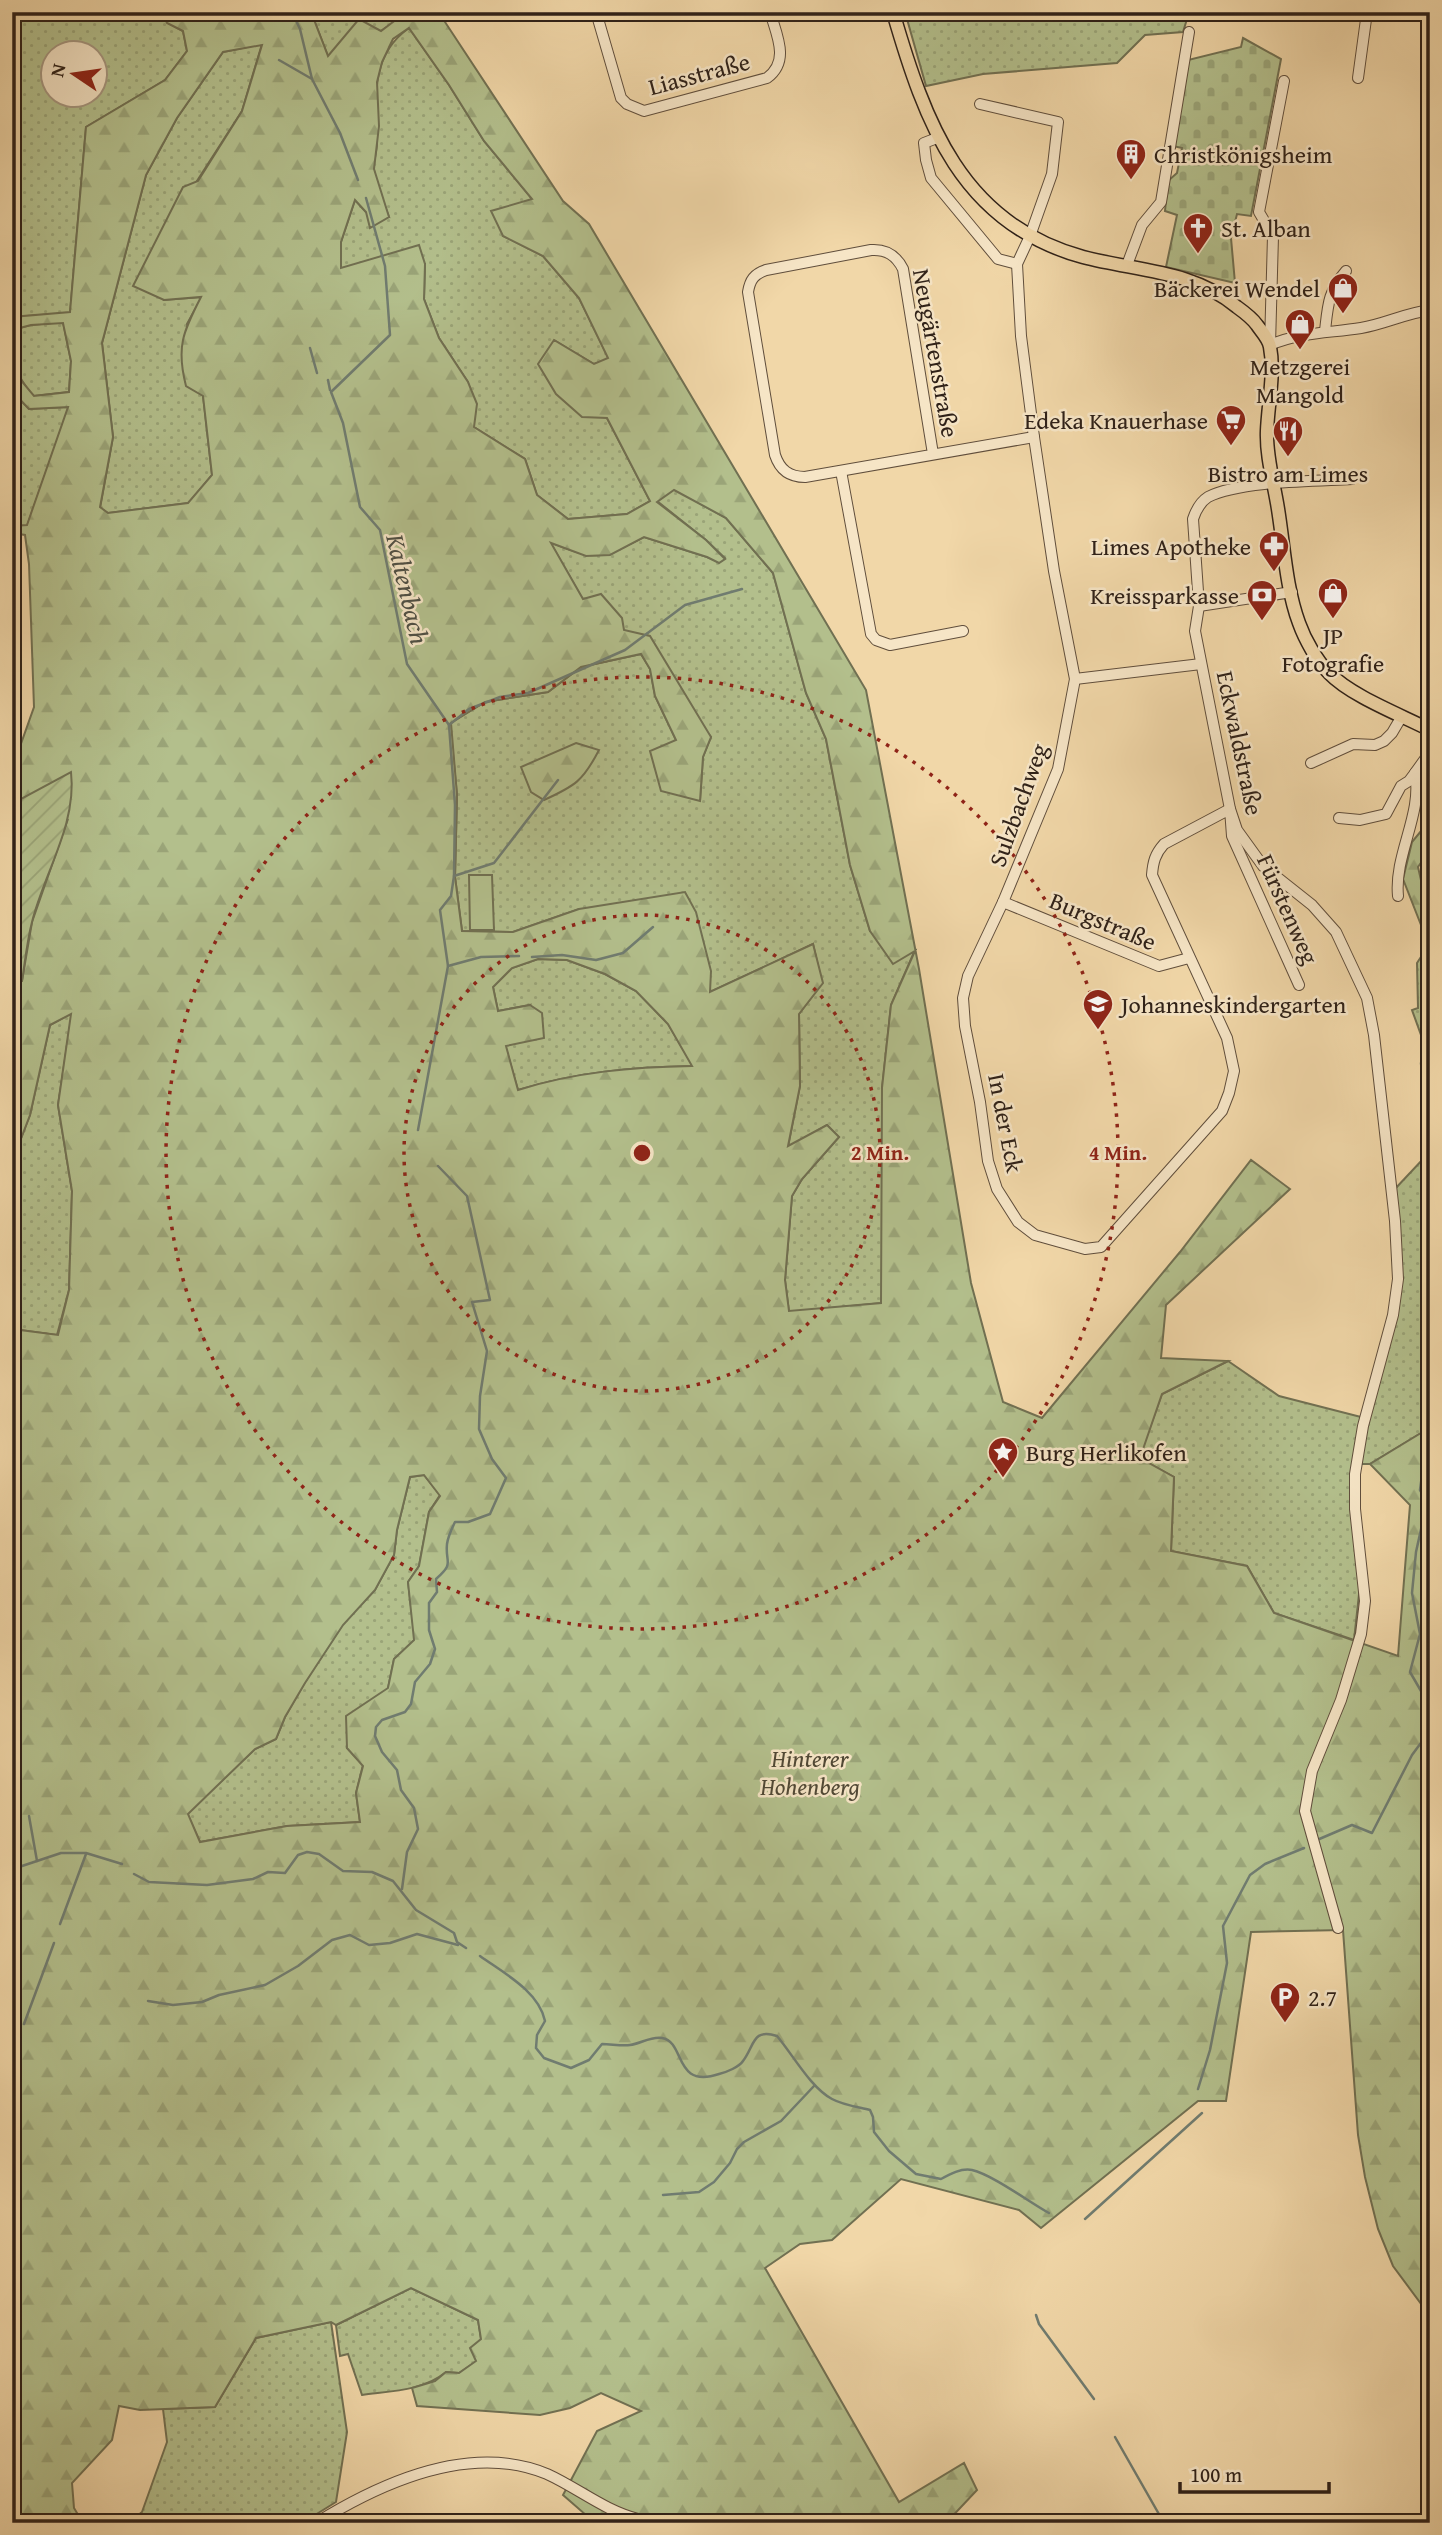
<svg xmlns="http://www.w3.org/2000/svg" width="1442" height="2535" viewBox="0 0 1442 2535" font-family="'Gentium Book Plus',serif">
  <defs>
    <pattern id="grass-dots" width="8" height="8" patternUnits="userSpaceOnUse" patternTransform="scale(1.75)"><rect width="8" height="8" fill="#b3bf8c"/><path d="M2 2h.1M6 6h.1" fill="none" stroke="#9aa478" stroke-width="1.8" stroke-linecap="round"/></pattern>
    <pattern id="forest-firs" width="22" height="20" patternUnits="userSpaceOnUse" patternTransform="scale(1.75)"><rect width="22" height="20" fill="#b3bf8c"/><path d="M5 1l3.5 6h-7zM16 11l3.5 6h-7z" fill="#9aa478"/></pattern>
    <pattern id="cemetery-stones" width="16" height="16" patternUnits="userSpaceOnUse" patternTransform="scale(1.75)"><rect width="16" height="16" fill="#b3bf8c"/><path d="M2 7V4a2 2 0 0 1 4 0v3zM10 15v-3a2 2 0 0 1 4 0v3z" fill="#9aa478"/></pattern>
    <pattern id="garden-furrows" width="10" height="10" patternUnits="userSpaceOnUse" patternTransform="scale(1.75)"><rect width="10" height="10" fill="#b3bf8c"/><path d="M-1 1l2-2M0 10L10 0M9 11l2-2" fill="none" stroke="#9aa478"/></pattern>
  </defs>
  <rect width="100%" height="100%" fill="#f1d7a8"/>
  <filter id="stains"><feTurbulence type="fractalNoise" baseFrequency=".00286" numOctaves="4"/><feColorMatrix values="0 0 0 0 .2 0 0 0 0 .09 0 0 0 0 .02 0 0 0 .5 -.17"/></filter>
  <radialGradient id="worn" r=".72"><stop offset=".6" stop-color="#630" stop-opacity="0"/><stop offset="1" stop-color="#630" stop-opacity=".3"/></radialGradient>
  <g fill="url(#grass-dots)" stroke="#717052" stroke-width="2" fill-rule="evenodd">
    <path d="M12,12H162L168,23L183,31L187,51L165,80L86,127L70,313L12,317ZM52,52H94V94H52Z"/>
    <polygon points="311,12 383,12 398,19 381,31 328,56"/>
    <polygon points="905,12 1217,12 1187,19 1183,32 1145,35 1117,63 983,74 926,86"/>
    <path d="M409,28L449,85L484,141L533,200L503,236L543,256L579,298L609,359L594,364L554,340L607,418L650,501L627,514L568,519L537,495L525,459L474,427L468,382L439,338L424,299L425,264L341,268V242L355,200L366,212L389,217C384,203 376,185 374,170C373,162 377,152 377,143C376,100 369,56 409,28Z"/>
    <polygon points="262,44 242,111 197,181 164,300 202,297 187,324 203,396 212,475 189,503 108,513 100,508 113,437 102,343 146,175 177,118 223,52"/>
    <path d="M63,322L71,361L69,392L33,396C13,371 12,361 12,330L31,325Z"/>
    <polygon points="12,391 29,409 69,407 27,526 12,526"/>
    <path d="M674,489L726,518L773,573L806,693L826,739L850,865L870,931L915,950L891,1005L882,1088V1303L789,1312L785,1280L792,1196L802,1179L839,1137L827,1125L788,1147L800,1086L799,1014L822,983L813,944L710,992L579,909L513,932L462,931L455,877L457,795L450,723L485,702L548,692L581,667L641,654L650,669L655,696L676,740L700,801L703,757L711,737L624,630L583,600L550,542C597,561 599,560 644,537L707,557L719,562L725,558L706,540L657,501Z"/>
    <polygon points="1428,946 1430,948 1430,1060 1412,1010 1418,1008 1417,963"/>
    <path d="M538,959L567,960L605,974L636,991L668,1024L693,1066C633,1067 575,1072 518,1090L505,1045L530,1005L498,1011L493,987L512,968Z"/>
    <polygon points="72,1013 58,1105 72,1191 69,1290 57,1335 12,1329 12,1162 30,1115 50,1025"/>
    <polygon points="1424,1158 1430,1179 1430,1355 1421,1433 1370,1464 1359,1464 1367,1423 1394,1319 1394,1190"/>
    <polygon points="1228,1361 1279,1396 1361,1417 1350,1492 1360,1585 1354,1640 1274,1613 1247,1566 1171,1551 1174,1477 1139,1458 1162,1394"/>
    <polygon points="424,1475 440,1495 429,1512 419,1566 408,1582 415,1640 394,1659 388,1688 347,1748 363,1765 356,1793 360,1822 287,1826 200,1842 187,1814 255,1749 276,1739 285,1717 305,1682 343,1624 375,1590 394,1555 397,1530 410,1477"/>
    <path d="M411,2288L478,2320L481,2339L477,2361L459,2373L446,2372C423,2391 391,2391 362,2395L348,2354L340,2356L336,2325Z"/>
    <polygon points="331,2322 347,2432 336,2502 302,2523 128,2523 142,2512 167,2442 163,2409 215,2407 256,2338"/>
  </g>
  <g fill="url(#forest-firs)" stroke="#717052" stroke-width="2" fill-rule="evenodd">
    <path d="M162,12H311L328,56L359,19L381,31L397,19L383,12H442L443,19L563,201L589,224L866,690L919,969L971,1283L1003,1402L1042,1418L1180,1252L1251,1160L1290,1189L1166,1305L1161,1358L1228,1361L1162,1394L1140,1458L1174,1477L1171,1551L1247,1566L1274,1613L1398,1656L1410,1505L1370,1464L1421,1433L1430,1374V2316L1393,2266L1378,2229L1365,2177L1358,2135L1343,1930L1251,1932L1226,2101H1198L1041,2228L1019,2210L901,2179L832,2240L800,2244L765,2268L899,2502L964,2463L977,2490L946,2523H584L586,2515L563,2495L597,2431L641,2411L601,2393L570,2408L540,2415L417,2406L412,2388L435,2381L446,2372L459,2373L476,2361L470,2348L481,2339L478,2320L411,2288L336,2325L331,2322L256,2338L215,2407L140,2410L119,2406L112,2440L72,2483L74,2508L83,2523H60L56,2519L39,2523H12V1329L58,1335L69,1290L72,1191L58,1105L71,1014L50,1025L30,1115L12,1162V987L22,981L32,922L68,819L15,877L12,889V769L34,707L29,564L25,535L12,533V526L27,525L68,407L29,409L12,391V362L19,378L34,396L69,392L71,361L63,323L31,325L12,330V317L70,312L86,127L165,80L187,51L183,31L167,23ZM409,28L449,85L484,141L532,199L491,211L503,236L543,256L579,298L608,358L594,364L554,340L538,364L556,394L582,417L607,418L650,501L627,514L568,519L537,495L525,459L474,427L477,404L468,382L439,338L424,299L425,264L419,245L341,268V242L355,200L366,212L370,228L389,217L374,169L379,126L377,82L382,62L393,39ZM262,45L242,111L198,181L183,187L133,286L164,300L201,297C183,332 176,347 186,386L203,396L212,475L188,503L108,513L100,507L113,437L102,343L146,175L177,118L223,52ZM674,490L726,518L773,573L806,693L826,739L850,865L870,931L893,964L915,951L891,1005L882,1088L881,1303L789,1311L785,1280L792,1196L802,1179L839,1137L827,1125L788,1146L800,1086L799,1014L823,983L813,944L710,992L711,971L696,912L685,892L579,909L513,932L462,931L455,877L457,795L451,723L485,702L548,692L581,667L641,654L650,669L655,696L676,740L650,751L661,791L700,801L703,757L711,737L650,636L624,630L622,618L601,594L583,599L551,543L586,556L610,555L644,537L707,557L719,563L725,559L706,540L657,502ZM538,959L567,960L605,974L636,991L668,1024L692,1066C633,1067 575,1072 518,1090L506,1046L544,1038L542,1013L530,1005L498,1011L493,987L512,968ZM424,1475L440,1496L429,1512L419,1566L408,1582L414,1640L394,1659L388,1688L346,1716L347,1748L363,1766L356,1793L360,1822L287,1826L200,1842L188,1814L255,1749L276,1739L285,1717L305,1683L343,1625L375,1590L394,1555L397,1530L410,1477Z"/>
    <path d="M576,743L599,750C583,781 575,786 544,800L531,792L521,767Z"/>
    <polygon points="1430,820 1430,850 1418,867 1430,920 1430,948 1403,879 1412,842"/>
  </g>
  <polygon fill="url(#cemetery-stones)" stroke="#717052" stroke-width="2" points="1243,38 1281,59 1251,216 1237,214 1231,238 1235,283 1166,267 1177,215 1165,211 1168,181 1177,173 1182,148 1173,146 1188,60 1241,47"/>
  <path fill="url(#garden-furrows)" stroke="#717052" stroke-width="2" d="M71,772C77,825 44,873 32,922C27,941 25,962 22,981L12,987V889L15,877L17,801Z"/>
  <polygon fill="#b3bf8c" stroke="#717052" stroke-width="2" points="469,875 492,875 494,930 470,930"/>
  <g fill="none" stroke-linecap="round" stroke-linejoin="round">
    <g stroke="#707c70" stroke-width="2.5">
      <polyline points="292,12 300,29 312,79 340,133 358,180"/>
      <polyline points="279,60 312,79"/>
      <polyline points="366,198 385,266 390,335 331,392 343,423 360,507 380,530 407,664 449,725 455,805 454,876 451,896 440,910 448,966 418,1130"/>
      <polyline points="310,348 317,373"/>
      <polyline points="328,380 330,390"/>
      <polyline points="449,725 469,709 500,697 528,693 625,650 685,605 742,589"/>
      <polyline points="454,876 494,863 558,780"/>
      <polyline points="532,957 562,955 596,960 623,953 653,927"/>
      <polyline points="448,966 481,957 519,956"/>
      <polyline points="1421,1063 1428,1139"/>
      <polyline points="29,1816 37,1861"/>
      <polyline points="1317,1840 1352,1825 1372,1833 1412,1755 1426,1736 1427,1714 1421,1691 1410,1672 1420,1634 1412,1593 1416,1552 1427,1502 1420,1490 1430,1416"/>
      <polyline points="12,1866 19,1867 61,1853 86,1853 122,1864"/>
      <polyline points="134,1874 149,1882 207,1885 253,1879 268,1872 285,1873 298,1855 307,1852 319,1854 343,1871 372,1872 393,1881 416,1910 454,1933 457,1942 466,1948"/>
      <path d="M402,1889L407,1852L418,1829L414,1808L401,1790L397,1770L382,1752L375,1736L376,1727L382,1720L405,1712L411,1704L415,1682L430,1664L435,1649L429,1630V1603L437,1592L436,1579C455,1562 445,1564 447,1544C448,1537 452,1528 455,1522H468L490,1514L506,1478L492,1459L479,1429L480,1396L487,1351L472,1302L490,1300L467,1196L438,1166"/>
      <polyline points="60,1924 86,1854"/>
      <path d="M480,1956C502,1972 539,1991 545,2021L537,2035L536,2048L544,2058L571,2068L589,2060L602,2044C611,2044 621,2046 630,2045C640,2044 651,2036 662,2038C686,2042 673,2089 719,2074C727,2072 739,2067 743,2061C755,2045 752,2028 777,2036C793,2055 811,2088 832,2099C843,2105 858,2107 870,2110L873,2117L874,2132L889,2151L916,2174L941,2179C950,2174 961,2168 972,2170C993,2175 1029,2202 1049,2213"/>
      <polyline points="148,2001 173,2005 202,2002 219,1995 265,1985 298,1966 332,1940 350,1935 369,1945 390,1943 417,1934 458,1945"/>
      <polyline points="24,2024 54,1943"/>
      <polyline points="12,2064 19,2040"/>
      <polyline points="1198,2089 1210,2050 1227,1963 1223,1926 1250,1875 1265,1864 1304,1848"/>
      <polyline points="663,2195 699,2192 714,2182 730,2163 737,2149 744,2142 781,2121 814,2086"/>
      <polyline points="1085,2219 1202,2113"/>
      <polyline points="1036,2315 1039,2324 1094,2399"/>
      <polyline points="1115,2437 1164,2523"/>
    </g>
    <g stroke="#604e3c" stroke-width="12">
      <g id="minor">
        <path d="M596,12L621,98L627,104L644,111L767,78C790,61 777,36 770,12"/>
        <polyline points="1430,74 1427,111 1430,132"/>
        <polyline points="1358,78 1367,12"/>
        <path d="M1284,81L1259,212L1273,236L1270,345C1300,332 1330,333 1361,328C1385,324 1406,313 1430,310"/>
        <path d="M980,104L1058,122L1052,174L1030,236L1017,264L1021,336L1034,437L1054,571L1075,679L1058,769L1003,902L968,976L963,998L965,1026L980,1102L988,1161L997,1189L1018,1222L1035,1235L1085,1249L1101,1247L1222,1111L1229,1093L1234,1071L1227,1038L1152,875C1153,862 1155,854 1164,844L1230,809L1232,836L1299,985"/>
        <polyline points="937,138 924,143 926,160 931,178 998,259 1017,264"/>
        <polyline points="1127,265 1142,225 1161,202 1189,32"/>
        <path d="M1325,331C1328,304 1328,292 1346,271"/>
        <path d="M933,454L903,269C896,255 886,249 871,250L766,270C754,274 750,280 748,292L775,455C780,470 789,477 805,477L1034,437"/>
        <polyline points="841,471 871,634 876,640 890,645 963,631"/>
        <polyline points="1199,606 1292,592"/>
        <polyline points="1075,679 1201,664"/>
        <polyline points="1311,763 1353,744 1375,745 1384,741 1392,733 1402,716"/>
        <polyline points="1339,818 1360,820 1386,814 1401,786 1409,781 1415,773"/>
        <path d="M1398,896C1394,854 1423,814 1415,773L1430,752"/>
        <polyline points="1003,902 1159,966 1189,958"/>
        <path d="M1338,1928L1305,1811L1312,1771L1341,1700L1361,1634L1365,1601L1355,1509V1474L1363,1426L1393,1315L1398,1279L1395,1221L1374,1035L1367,998L1336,932L1312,905L1263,866L1237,830L1230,809L1195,631L1199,606L1193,519C1196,510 1200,502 1208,497C1239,481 1315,481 1352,479"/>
        <path d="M316,2523C382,2482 470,2442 547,2474C578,2488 605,2511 638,2519C678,2529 720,2514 760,2523"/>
      </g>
    </g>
    <g stroke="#2f2118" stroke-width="15">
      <path id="major" d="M893,12C925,122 961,224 1083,257C1136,271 1193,270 1237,307C1244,312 1252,318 1257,325C1261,331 1269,339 1270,347C1275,373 1268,404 1267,431C1266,457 1274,483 1278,509C1284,546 1286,588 1299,623C1305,640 1317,661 1329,673C1351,696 1401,715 1430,730"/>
    </g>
    <use href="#minor" stroke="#f6e5c6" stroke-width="10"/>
    <use href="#major" stroke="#f1d7a8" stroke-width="12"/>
  </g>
  <g fill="none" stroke="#8f2418" stroke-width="3.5" stroke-dasharray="3.5 7">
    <circle cx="642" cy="1153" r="238"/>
    <circle cx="642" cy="1153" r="476"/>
  </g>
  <defs>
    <g id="building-pin" transform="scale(1.575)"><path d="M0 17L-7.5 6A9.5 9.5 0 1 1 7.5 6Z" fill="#8f2418" stroke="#f6e5c6"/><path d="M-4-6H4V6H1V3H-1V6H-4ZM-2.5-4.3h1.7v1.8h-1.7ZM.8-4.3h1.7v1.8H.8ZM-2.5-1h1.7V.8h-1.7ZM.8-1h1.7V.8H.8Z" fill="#fff"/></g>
    <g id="church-pin" transform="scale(1.575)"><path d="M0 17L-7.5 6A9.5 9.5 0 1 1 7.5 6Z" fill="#8f2418" stroke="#f6e5c6"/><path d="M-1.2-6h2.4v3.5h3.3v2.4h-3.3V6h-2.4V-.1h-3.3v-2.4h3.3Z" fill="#fff"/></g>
    <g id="shop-pin" transform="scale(1.575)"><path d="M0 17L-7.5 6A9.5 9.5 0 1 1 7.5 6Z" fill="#8f2418" stroke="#f6e5c6"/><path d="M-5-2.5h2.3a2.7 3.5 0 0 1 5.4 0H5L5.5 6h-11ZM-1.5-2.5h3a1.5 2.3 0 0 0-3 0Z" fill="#fff"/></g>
    <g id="supermarket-pin" transform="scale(1.575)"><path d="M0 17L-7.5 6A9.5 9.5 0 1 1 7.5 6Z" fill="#8f2418" stroke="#f6e5c6"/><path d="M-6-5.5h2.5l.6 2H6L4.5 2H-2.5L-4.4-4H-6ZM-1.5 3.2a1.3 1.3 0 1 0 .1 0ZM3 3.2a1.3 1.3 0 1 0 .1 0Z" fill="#fff"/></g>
    <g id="restaurant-pin" transform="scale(1.575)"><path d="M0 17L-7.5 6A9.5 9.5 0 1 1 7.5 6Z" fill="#8f2418" stroke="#f6e5c6"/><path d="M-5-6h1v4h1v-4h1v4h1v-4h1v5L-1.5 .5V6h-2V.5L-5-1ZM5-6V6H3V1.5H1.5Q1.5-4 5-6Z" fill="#fff"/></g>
    <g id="pharmacy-pin" transform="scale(1.575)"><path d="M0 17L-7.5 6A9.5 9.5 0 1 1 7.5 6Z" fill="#8f2418" stroke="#f6e5c6"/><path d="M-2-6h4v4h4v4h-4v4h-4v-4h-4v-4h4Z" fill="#fff"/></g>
    <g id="bank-pin" transform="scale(1.575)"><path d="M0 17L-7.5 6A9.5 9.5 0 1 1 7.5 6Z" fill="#8f2418" stroke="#f6e5c6"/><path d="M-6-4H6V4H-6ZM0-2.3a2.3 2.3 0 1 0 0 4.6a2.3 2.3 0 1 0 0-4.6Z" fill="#fff"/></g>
    <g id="school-pin" transform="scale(1.575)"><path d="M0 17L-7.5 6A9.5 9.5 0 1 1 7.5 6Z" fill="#8f2418" stroke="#f6e5c6"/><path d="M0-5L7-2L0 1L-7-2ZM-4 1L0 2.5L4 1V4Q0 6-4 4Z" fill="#fff"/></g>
    <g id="sight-pin" transform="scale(1.575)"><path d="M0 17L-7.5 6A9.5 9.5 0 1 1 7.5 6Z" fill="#8f2418" stroke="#f6e5c6"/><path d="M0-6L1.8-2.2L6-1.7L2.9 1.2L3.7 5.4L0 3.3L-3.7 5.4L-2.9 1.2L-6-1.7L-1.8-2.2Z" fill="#fff"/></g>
    <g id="parking-pin" transform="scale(1.575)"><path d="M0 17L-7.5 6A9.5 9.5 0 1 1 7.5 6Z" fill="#8f2418" stroke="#f6e5c6"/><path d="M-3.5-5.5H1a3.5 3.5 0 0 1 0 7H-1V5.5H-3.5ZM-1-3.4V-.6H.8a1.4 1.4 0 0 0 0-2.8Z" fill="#fff"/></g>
  </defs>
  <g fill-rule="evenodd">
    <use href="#building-pin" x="1131" y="154"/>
    <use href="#church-pin" x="1198" y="228"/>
    <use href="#shop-pin" x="1343" y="288"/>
    <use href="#shop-pin" x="1300" y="324"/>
    <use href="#supermarket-pin" x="1231" y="420"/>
    <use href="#restaurant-pin" x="1288" y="431"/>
    <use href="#pharmacy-pin" x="1274" y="546"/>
    <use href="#shop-pin" x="1333" y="593"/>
    <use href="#bank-pin" x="1262" y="595"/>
    <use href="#school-pin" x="1098" y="1004"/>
    <use href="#sight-pin" x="1003" y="1452"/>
    <use href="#parking-pin" x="1285" y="1997"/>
  </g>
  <g text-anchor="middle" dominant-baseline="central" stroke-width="5" stroke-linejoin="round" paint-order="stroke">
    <g font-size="24" fill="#2f2118" stroke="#f6e5c6">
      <text transform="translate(699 74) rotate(-15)">Liasstraße</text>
      <text transform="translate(936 353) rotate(80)">Neugärtenstraße</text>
      <text transform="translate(1240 743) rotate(78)">Eckwaldstraße</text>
      <text transform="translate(1018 805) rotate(-70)">Sulzbachweg</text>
      <text transform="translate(1288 909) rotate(66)">Fürstenweg</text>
      <text transform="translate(1103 921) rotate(23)">Burgstraße</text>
      <text transform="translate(1006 1123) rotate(79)">In der Eck</text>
    </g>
    <g font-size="24" fill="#2f2118" stroke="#f6e5c6" text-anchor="start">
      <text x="1154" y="154">Christkönigsheim</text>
      <text x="1221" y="228">St. Alban</text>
      <text x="1320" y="288" text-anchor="end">Bäckerei Wendel</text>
      <text x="1300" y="366" text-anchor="middle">Metzgerei<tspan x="1300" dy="28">Mangold</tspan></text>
      <text x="1208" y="420" text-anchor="end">Edeka Knauerhase</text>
      <text x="1288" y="473" text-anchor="middle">Bistro am Limes</text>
      <text x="1251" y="546" text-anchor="end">Limes Apotheke</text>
      <text x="1239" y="595" text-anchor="end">Kreissparkasse</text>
      <text x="1333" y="635" text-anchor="middle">JP<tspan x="1333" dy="28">Fotografie</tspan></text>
      <text x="1121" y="1004">Johanneskindergarten</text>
      <text x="1026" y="1452">Burg Herlikofen</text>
      <text x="1308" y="1997">2.7</text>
    </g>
    <g font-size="24" font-style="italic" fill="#504835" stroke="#f6e5c6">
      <text x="810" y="1758">Hinterer<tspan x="810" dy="28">Hohenberg</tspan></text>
    </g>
    <g font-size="26" font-style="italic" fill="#4f4f44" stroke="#f6e5c6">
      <text transform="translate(408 589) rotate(77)">Kaltenbach</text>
    </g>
  </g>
  <circle cx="642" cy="1153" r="10" fill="#8f2418" stroke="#f6e5c6" stroke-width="3.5"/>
  <g font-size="21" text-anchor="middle" font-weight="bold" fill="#8f2418" stroke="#f6e5c6" stroke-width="5" stroke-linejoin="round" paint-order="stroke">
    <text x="880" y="1160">2 Min.</text>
    <text x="1118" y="1160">4 Min.</text>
  </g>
  <rect width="1442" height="2535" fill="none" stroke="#f1d7a8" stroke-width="42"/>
  <rect x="14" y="14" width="1414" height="2507" fill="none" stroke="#2f2118" stroke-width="3.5"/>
  <rect x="21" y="21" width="1400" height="2493" fill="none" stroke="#2f2118" stroke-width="2"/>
  <g transform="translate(74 74) rotate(283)"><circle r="33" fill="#f6e5c6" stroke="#a69780" stroke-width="2"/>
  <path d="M0-5L12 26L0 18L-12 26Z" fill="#8f2418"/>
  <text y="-10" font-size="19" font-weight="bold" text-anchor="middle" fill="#2f2118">N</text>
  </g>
  <path d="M1180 2482v10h149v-10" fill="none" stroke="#2f2118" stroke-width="3.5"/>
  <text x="1190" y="2482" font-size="21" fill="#2f2118" stroke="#f6e5c6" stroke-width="5" paint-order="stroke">100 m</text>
  <rect width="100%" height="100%" filter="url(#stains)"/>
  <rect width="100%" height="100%" fill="url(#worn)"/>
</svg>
